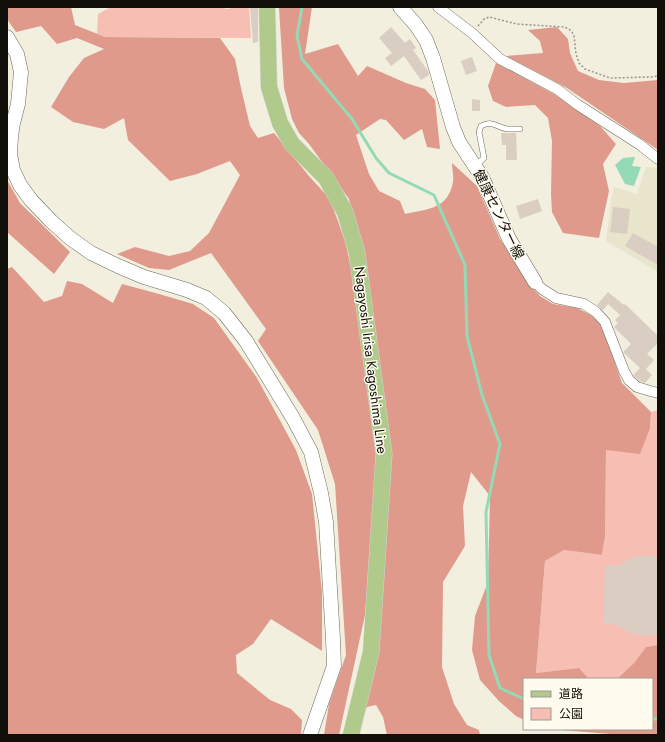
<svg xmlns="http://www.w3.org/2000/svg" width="665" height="742" viewBox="0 0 665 742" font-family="Jost,'Noto Sans JP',sans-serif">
  <rect width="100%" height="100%" fill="#f2efdf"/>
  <polygon fill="#e9e4cc" points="646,167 658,168 658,272 606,241 611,201 614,187 637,194"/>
  <g fill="#f7bfb3">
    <polygon points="111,7 215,7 228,9 235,7 249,7 251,38 105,37 97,34 98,14"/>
    <polygon points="658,410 658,645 646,647 634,663 617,679 589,679 579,668 536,673 545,561 564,550 602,555 605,537 606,450 650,428 651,412"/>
  </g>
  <g fill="#df9a8b">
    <polygon points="7,7 71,7 75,25 105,37 220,38 235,59 241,88 250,126 258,138 274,133 309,176 330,199 345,241 361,311 378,459 365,615 339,735 324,735 329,704 346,655 335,484 318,430 258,341 266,329 211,253 169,270 149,268 117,254 135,247 169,256 190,251 209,233 240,175 230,161 197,174 170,181 128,140 124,118 104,129 73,122 51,107 69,77 84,58 104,49 77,38 57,44 41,26 16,32 7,19"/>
    <path d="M280,7H312L305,54L338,44L358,76L367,66L406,83L425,89L435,100L440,149L427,147L422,129L404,140L386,120L380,119L356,135L369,174L379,191L400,201L405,214C428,209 448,209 453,182C454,176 452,169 452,163L477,186L500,239L530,285L540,296L553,304L577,308L591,315L602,326L622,383L651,412L650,428L640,454L606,450L605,537L602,555L564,550L545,561L536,673L579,668L589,679H524V720L516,716L499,701L480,680L472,650L475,616L488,582L490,496L471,472L463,506L465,546L443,582L442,667L454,704L467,725L479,730L480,735H387L383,717L376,705L367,707L356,735L390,447L365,271L349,199L309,144L299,133L292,119L284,88L279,8Z"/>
    <polygon points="557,27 568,39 570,53 578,71 599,80 624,83 658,80 658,150 567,88 506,56 543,53 540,41 528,30"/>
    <polygon points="496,63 554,94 600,126 616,144 603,164 609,191 599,238 563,233 552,212 551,194 552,141 548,118 535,105 506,107 493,101 488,86"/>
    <polygon points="7,180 20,203 70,252 54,274 7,232"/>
    <polygon points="12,267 44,302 62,296 67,281 82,284 113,303 122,284 159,294 193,304 214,318 257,378 296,450 312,494 322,592 322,651 271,619 253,644 236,655 237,673 270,700 291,709 302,720 301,735 7,735 7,269"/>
    <polygon points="658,645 658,735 623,735 548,729 652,729 652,679 617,679 634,663 646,647"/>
  </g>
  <polygon fill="#94dab6" points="635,157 632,166 641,167 634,186 625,184 615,165 623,158"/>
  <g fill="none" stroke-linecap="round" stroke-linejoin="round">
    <g stroke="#94dab6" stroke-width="3">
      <polyline points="302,7 297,36 302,59 352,119 376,158 389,173 434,195 465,265 467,336 482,395 500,444 486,512 489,655 500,688 524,699"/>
      <polyline points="652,719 658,719"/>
    </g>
  </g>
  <g fill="#dacdc1">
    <polygon points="250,7 258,7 258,42 253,43"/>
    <polygon points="391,27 405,43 410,39 416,48 413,50 428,71 429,75 421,80 404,56 391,66 385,58 392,53 379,38"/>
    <polygon points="472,57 477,71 466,75 461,61"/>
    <polygon points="472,99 480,100 480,111 472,111"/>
    <polygon points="501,133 516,133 517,160 506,160 506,145 502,145"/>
    <polygon points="538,199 542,211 520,219 516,206"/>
    <polygon points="613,207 630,209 627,234 610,232"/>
    <polygon points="633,233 658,247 658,265 625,246"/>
    <polygon points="608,292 624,305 625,304 658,336 658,343 647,354 654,360 646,369 652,375 645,383 640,381 634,376 633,375 640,368 623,352 631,344 614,327 618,323 615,320 620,315 608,304 603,310 597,305"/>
    <polygon points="640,556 652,556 658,559 658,634 652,636 639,635 629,632 618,625 603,624 605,565 618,566 629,559"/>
  </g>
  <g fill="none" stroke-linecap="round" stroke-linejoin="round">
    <g stroke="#6c695b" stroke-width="6">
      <path id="lane" d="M476,165L484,158L479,132L481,126C493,120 496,127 507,129C511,129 516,129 520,129"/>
    </g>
    <g stroke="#6c695b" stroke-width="11">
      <g id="street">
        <polyline points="438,7 472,33 500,59 557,89 578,105 639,144 658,159"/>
        <polyline points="535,282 542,289 556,298 584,304 596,312 605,322 624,371 629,380 637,387 650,391 658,393"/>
      </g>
    </g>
    <g stroke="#6c695b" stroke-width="15">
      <g id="secondary">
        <polyline points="400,7 416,25 426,40 433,58 453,127 459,142 482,177 509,239 535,282"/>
        <polyline points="7,37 17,54 21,72 18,104 13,123 11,137 10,154 13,170 20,185 31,200 51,221 70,238 91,253 118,266 144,277 187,290 206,298 224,313 246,341 293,418 311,452 321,493 326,522 333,639 334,666 310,735"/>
      </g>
    </g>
    <g stroke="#d4d4d3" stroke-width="17">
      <polyline id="primary" points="267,7 269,87 280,123 292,144 326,178 345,212 357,253 384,454 371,652 351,735"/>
    </g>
    <polyline stroke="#979589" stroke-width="1.5" stroke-dasharray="2 2" stroke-linecap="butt" points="478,26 484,19 489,17 517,24 564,27 569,29 572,32 574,36 576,54 579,63 585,69 610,78 651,77 658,76"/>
    <use href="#lane" stroke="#fff" stroke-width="5"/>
    <use href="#street" stroke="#fff" stroke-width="10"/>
    <use href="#secondary" stroke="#fff" stroke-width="14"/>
    <use href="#primary" stroke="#afca8b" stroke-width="16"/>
  </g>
  <g text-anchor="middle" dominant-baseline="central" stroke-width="3" stroke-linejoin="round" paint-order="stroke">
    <g font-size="14" fill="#100f09" stroke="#fffcef">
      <text transform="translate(499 214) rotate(64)">健康センター線</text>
      <text transform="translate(371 360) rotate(83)">Nagayoshi Irisa Kagoshima Line</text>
    </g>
  </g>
  <rect width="665" height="742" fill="none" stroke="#100f09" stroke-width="16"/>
  <rect x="523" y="678" width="130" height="52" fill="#fffcef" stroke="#9f9d93"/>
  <rect x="531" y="691" width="20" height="6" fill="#afca8b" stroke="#9f9d93"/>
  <text x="559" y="698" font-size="12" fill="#100f09">道路</text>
  <rect x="531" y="708" width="20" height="12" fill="#f7bfb3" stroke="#9f9d93"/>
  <text x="559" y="718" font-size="12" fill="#100f09">公園</text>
</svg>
